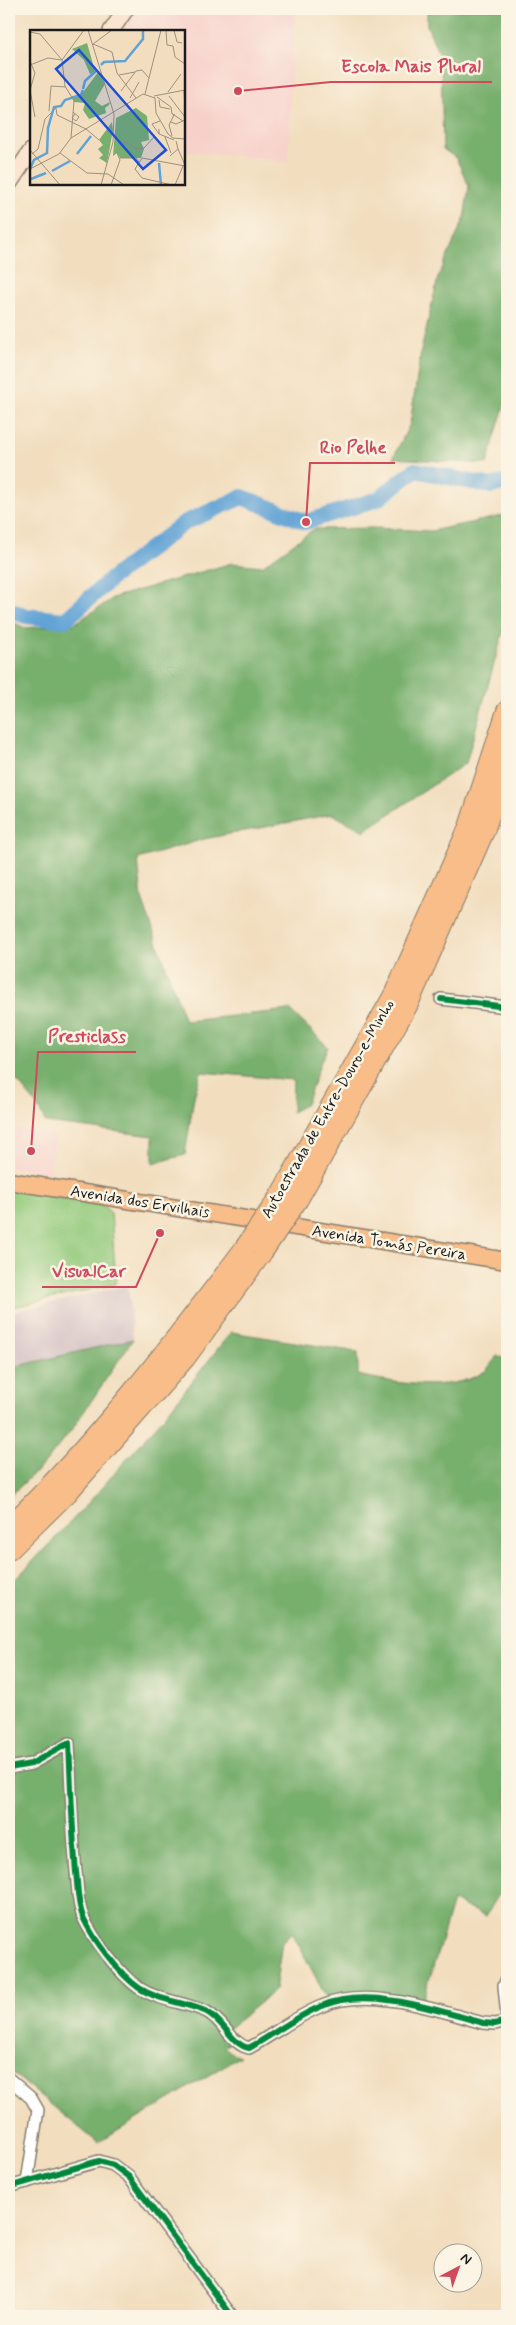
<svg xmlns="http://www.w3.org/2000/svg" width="516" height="2325" viewBox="0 0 516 2325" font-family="Mynerve,sans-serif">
  <rect width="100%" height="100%" fill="#fcf5e5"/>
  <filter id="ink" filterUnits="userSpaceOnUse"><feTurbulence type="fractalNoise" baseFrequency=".02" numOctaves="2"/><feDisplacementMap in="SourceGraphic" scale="10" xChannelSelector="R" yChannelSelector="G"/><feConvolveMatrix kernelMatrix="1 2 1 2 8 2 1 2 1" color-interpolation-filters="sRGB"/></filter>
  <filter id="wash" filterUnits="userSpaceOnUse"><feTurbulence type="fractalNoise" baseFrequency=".0096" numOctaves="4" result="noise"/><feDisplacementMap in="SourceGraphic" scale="20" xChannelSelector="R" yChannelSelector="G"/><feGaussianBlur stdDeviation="1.12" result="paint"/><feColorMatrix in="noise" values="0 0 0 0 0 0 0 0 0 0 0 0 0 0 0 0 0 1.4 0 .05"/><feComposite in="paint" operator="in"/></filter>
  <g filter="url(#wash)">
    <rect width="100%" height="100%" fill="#f2debf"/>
    <g fill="#f7d0ca">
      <polygon points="133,9 295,9 288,162 184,150 184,31 118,31"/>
      <polygon points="9,1127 56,1136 49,1175 9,1167"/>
    </g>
    <polygon fill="#d2bec2" points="128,1285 133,1339 9,1368 9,1313"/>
    <polygon fill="#94cb7e" stroke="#58744d" points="9,1190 102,1205 111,1213 116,1284 9,1308"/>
    <g fill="#77af6d" stroke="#4a6644">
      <polygon points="427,9 507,9 507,396 487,464 393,458 410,424 421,351 438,278 464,219 469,186 456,158 443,149 441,60 427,25"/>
      <polygon points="507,515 507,618 466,763 364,831 332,814 204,839 138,859 142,899 185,1021 290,1010 328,1047 321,1061 306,1104 292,1112 293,1080 201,1072 194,1097 185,1155 153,1163 153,1136 46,1123 36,1104 9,1071 9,620 25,628 74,624 115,597 232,563 262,566 314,529 374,528 431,531"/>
      <path d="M231,1332L358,1352V1375C394,1383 449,1393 482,1373C488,1370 493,1361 497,1356L507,1359V1885L505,1884L486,1916L453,1901L422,2004L328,2001L292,1932L282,1942L275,1990L222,2034L229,2042L224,2047L232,2053L240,2056L98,2143L9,2070V1586L82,1510L164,1417Z"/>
      <polygon points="133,1339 73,1428 45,1463 9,1497 9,1368"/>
    </g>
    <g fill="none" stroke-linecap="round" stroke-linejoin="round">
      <g stroke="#61a3d5" stroke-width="16">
        <polyline points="117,574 184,523 242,497 306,522 378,499 415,470 491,486 507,482"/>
        <polyline points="9,610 26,616 65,620 111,579"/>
      </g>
    </g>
  </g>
  <g filter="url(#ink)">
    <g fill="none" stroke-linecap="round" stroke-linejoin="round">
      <g stroke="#877d6e" stroke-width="14">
        <g id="street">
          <polyline points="441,999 507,1007"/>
          <path d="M9,1768L31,1764L69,1743C71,1786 72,1829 76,1872C78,1887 77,1902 83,1917C93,1939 119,1974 139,1988C159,2001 185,2002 207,2012C224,2021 232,2045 249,2048C273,2035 296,2016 322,2006C368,1986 437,2010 483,2023L495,2024L507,2021"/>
          <polyline points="507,1978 504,1986 507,2017"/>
          <polyline points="9,2079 31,2098 38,2110 27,2182"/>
          <polyline points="9,2187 99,2161 113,2165 129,2177 232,2316"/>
        </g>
      </g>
      <g stroke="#877d6e" stroke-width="18">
        <g id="secondary">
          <polyline points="111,31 126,9"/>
          <polyline points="9,184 31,151"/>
        </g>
      </g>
      <g stroke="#877d6e" stroke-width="19">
        <polyline id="primary" points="9,1181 507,1261"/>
      </g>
      <g stroke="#877d6e" stroke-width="22">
        <g id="highway">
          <polyline points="280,1196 394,995 469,827 507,711"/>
          <polyline points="298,1199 408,1004 484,831 507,763"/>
          <path d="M9,1527C97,1442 172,1345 245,1248"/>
          <polyline points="9,1550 67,1493 185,1358 263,1251"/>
        </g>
      </g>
      <use href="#street" stroke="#fff" stroke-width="11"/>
      <use href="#secondary" stroke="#fce5d0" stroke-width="15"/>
      <use href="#primary" stroke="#f8bd89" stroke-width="16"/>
      <use href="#highway" stroke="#f8bd89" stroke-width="20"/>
      <g stroke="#877d6e" stroke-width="22" stroke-linecap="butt">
        <g id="highway-bridge">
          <polyline points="245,1248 280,1196"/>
          <polyline points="263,1251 298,1199"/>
        </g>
      </g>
      <use href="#highway-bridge" stroke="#f8bd89" stroke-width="20"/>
      <g stroke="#fcf5e5" stroke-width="9">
        <g id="cycleway">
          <polyline points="441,999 507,1007"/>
          <path d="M9,1768L31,1764L69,1743C71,1786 72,1829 76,1872C78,1887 77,1902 83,1917C93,1939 119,1974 139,1988C159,2001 185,2002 207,2012C224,2021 232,2045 249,2048C273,2035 296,2016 322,2006C368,1986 437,2010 483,2023L495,2024L507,2021"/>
          <polyline points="9,2187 99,2161 113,2165 129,2177 232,2316"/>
        </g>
      </g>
      <use href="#cycleway" stroke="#00873e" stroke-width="6"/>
    </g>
  </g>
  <g text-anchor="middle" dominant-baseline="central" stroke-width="5" stroke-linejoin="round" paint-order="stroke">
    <g font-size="16" fill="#1c1c1c" stroke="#fcf5e5">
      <text transform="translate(328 1109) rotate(-60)">Autoestrada de Entre-Douro-e-Minho</text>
      <text transform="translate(140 1202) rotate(9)">Avenida dos Ervilhais</text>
      <text transform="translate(389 1243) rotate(9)">Avenida Tomás Pereira</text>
    </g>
  </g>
  <g transform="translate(30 30)">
    <rect width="155" height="155" fill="#f2debf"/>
    <path d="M57,13L65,41L60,44L54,30L42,19ZM69,41L75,54L65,71L72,76L80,72L79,75L75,78L76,83L59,89L53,80L55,73L44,72L42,66L51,65ZM106,78L117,86L119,110L111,112L114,119L111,128H90L87,123L83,126L86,88ZM82,92L83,100L77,133L69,128L73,125L68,119L73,115L69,110Z" fill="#77af6d"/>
    <path fill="none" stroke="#61a3d5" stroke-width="2.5" d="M71,35L74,32L95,31L113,9V0M53,59L55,51L67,40M47,124L61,106M129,133L131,155M0,139L4,130L17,123L18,98L24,77L31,76L35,70L51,65L53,60M22,141L40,131M1,149L16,143"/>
    <path fill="none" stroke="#9c907e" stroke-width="1" d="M58,0L84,84L83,112L71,155M136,0L137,15M144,0L147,12L152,13M0,2L10,4L32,30L35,56L44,71L41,108M63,14L82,22L87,43L106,68M63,14L82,0M137,15L143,16L145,27L155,34M32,30L54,0M0,31L5,43L0,60L5,87M0,35L18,28L31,30M89,45L105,42M154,60L155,77M91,61L106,41L112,40L119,48M138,62L151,44M115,64L131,0M124,66L155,60M139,66L155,87M127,67L141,77L142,84L145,85M100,68L109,52M129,70L130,77L140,79M19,81L21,56L36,57M43,82L49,87L46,91L42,88L45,84M15,89L26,78L27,85L56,99M141,92L146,94L155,90M56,99L69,110M129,99V104L122,94L130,91M129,104L144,110M142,106L139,95L144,85L153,91M135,107L141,123M148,119L155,135M0,120L30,155M30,123L57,143L78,144L94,155M2,124L8,119L15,89M140,126L148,119L146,111M90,128H106L109,132M0,139L29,124L41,108L113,64L125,68L126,83L138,104L143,108L155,109M81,155L90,130L87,123L95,112L107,119L114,118L124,107M142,155L112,148L105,139L112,128L155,136M145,155L153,136"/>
    <path fill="#1d4ed8" fill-opacity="0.15" stroke="#1d4ed8" stroke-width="2.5" d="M49,20L136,120L113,139L26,39Z"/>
    <rect width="155" height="155" fill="none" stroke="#1c1c1c" stroke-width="2.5"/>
  </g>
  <path fill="none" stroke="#d1495b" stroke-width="2" d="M238 91L331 82H492M306 522L310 463H395M31 1151L38 1052H136M160 1233L136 1287H42"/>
  <g fill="#d1495b" stroke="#fcf5e5" stroke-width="2">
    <circle cx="238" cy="91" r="5"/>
    <circle cx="306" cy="522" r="5"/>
    <circle cx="31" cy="1151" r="5"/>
    <circle cx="160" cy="1233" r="5"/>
  </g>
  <g font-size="18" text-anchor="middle" font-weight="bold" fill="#d1495b" stroke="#fcf5e5" stroke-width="5" stroke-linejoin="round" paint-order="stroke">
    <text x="411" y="72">Escola Mais Plural</text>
    <text x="353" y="453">Rio Pelhe</text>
    <text x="87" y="1042">Presticlass</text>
    <text x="89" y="1277">VisualCar</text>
  </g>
  <rect width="516" height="2325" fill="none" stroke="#fcf5e5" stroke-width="30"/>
  <g transform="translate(458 2268) rotate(41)"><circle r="24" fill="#fcf5e5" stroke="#a29e95"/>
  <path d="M0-4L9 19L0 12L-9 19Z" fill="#d1495b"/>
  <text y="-8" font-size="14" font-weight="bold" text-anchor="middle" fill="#1c1c1c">N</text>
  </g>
</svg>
